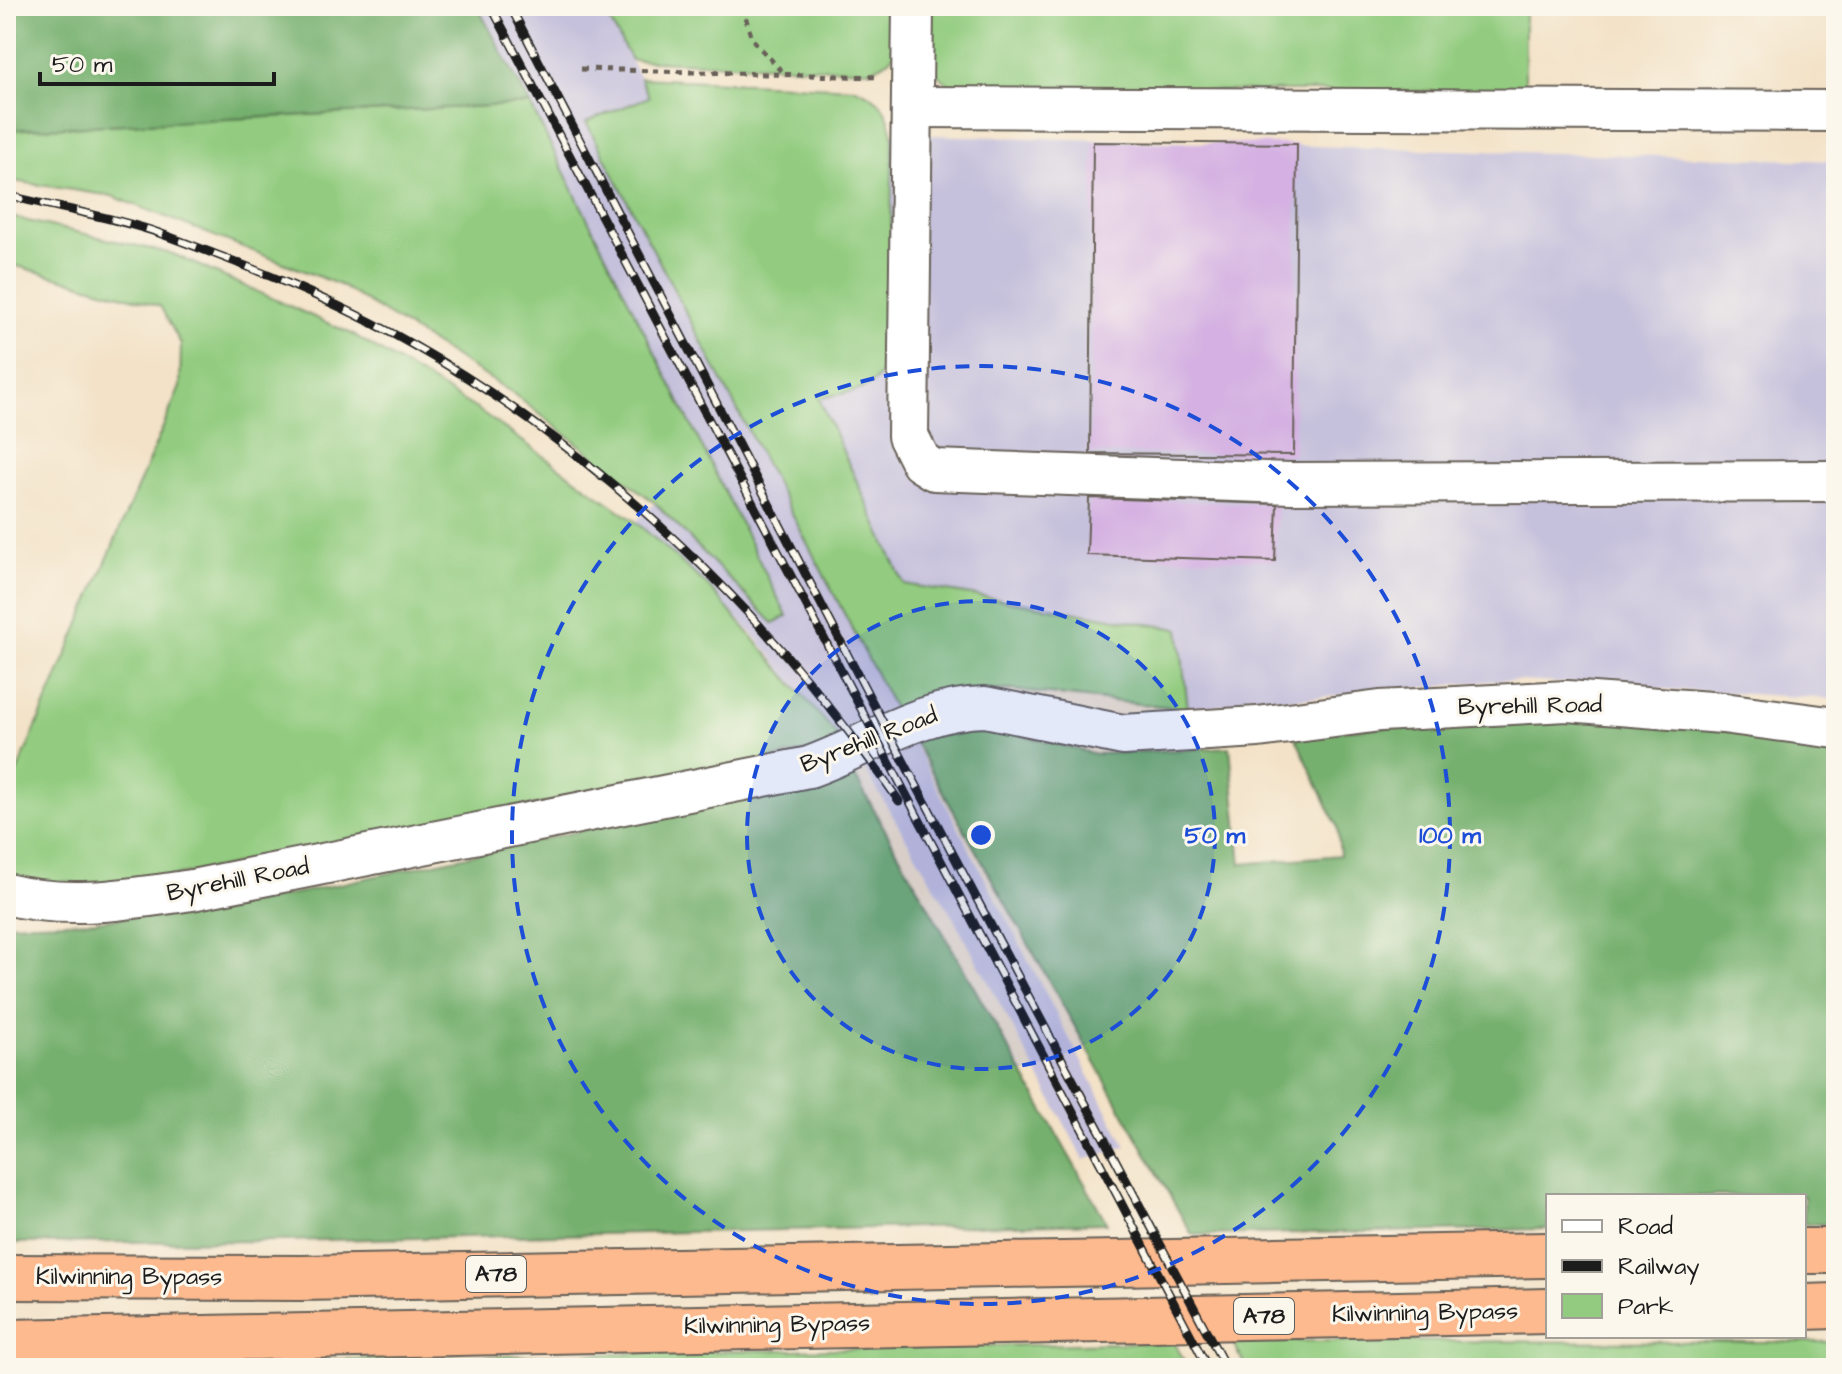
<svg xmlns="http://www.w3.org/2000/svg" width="1842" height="1374" viewBox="0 0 1842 1374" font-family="'Architects Daughter',sans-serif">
  <rect width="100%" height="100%" fill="#fbf7ec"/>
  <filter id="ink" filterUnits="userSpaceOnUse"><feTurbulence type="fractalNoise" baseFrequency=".0125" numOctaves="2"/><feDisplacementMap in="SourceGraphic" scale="16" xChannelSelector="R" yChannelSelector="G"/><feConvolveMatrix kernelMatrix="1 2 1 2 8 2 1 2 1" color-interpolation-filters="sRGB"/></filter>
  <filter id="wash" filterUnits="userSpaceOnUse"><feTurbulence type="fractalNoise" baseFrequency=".006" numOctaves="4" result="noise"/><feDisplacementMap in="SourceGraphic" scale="32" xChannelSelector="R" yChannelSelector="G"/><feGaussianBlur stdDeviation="1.8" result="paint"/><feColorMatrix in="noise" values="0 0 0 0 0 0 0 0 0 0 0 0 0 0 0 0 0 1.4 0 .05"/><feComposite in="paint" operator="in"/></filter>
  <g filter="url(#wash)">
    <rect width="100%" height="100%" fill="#f3e2c7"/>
    <g fill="#c5c0db">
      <polygon points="477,6 602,6 650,97 587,123 1126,1146 1084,1160 957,924 866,771 758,640 708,586 636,522 655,503 726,572 786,616"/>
      <polygon points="893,134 1836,161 1836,699 1504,680 1188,709 1179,629 904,584 819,398 871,387"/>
    </g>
    <g fill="#93cc80" stroke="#58744e" stroke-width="2">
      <path d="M602,6H897C895,41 906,59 868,70L631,60Z"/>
      <path d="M925,6H1525V91H962C917,70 928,51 925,6Z"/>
      <path d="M640,78L855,88C879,96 888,110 893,134L888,356C876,397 854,388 819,399L904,584L1179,629L1188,709L1012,690L953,692L897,714L586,122L649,97Z"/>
      <polygon points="530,104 787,616 773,623 655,503 511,392 340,285 112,196 6,180 6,130"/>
      <polygon points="6,216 173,254 352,334 480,411 636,522 708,586 845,744 119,887 66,888 6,876 6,798 180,387 181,344 160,306 6,263"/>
      <polygon points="1232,1341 1836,1342 1836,1368 1247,1368"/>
      <polygon points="1174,1342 1188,1368 6,1368 6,1366"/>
    </g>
    <g fill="#76b06e" stroke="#496645" stroke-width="2">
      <polygon points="6,6 477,6 530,104 6,130"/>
      <polygon points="1563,713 1836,742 1836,1224 1804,1224 1804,1196 1548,1196 1548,1229 1192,1235 913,739 949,724 997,729 1096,754 1230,747 1241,864 1340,855 1337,826 1294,734"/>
      <polygon points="852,771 1107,1223 282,1241 6,1243 6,924 95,921 253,903"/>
    </g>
    <g id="blocks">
      <g fill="#d4b1e2">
        <polygon points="1093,142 1297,144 1294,455 1090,453"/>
        <polygon points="1089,498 1277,504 1275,561 1087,555"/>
      </g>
    </g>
  </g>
  <g filter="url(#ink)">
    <use href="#blocks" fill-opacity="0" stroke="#676158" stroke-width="2"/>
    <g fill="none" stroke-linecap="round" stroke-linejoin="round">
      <g stroke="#676158" stroke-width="44">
        <g id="minor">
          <polyline points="913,6 908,436 921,462 934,470 1291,483 1836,481"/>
          <polyline points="913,107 1836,111"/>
          <path d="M6,894C69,910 128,899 192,890L809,767C868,746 920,708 985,707L1123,735L1258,727L1380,711L1567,701L1723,713L1836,728"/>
        </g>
      </g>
      <g stroke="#676158" stroke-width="48">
        <g id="highway">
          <polyline points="1804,1251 1836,1251"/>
          <polyline points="6,1277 301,1278 1548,1255"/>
          <polyline points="1804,1307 1836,1306"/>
          <polyline points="6,1342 1548,1311"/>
        </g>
      </g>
      <g stroke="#676158" stroke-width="5" stroke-dasharray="6 6" stroke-linecap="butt">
        <polyline points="742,6 752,39 784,74"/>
        <polyline points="581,69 880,77"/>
      </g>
      <use href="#minor" stroke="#fff" stroke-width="40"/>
      <use href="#highway" stroke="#fcba8e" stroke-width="44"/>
      <g stroke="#1c1c1c" stroke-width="9">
        <g id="rail">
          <polyline points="491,6 1208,1368"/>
          <polyline points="510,6 869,696 1226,1368"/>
          <path d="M6,195C56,208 110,216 159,233C246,265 333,299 413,345C605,454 775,620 899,801"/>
        </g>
      </g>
      <use href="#rail" stroke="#fbf7ec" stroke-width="6" stroke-dasharray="18" stroke-linecap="butt"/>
    </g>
  </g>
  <circle cx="981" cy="835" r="234" fill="#1d4ed8" fill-opacity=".12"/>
  <g fill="none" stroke="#1d4ed8" stroke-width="4" stroke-dasharray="14 10">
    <circle cx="981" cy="835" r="234"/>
    <circle cx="981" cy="835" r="469"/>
  </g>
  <g text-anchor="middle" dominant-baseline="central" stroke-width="6" stroke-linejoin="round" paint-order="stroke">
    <g fill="#fbf7ec" stroke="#5f5e5a" stroke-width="2">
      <rect x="466" y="1256" width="60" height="36" rx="6"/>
      <rect x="1234" y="1298" width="60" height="36" rx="6"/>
    </g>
    <g font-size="22" font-weight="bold" fill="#1c1c1c">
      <text x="496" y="1274">A78</text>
      <text x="1264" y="1316">A78</text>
    </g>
    <g font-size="24" fill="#1c1c1c" stroke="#fbf7ec">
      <text transform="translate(1530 706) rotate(-1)">Byrehill Road</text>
      <text transform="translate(869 740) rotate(-21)">Byrehill Road</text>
      <text transform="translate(238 880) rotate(-11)">Byrehill Road</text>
      <text x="129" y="1277">Kilwinning Bypass</text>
      <text transform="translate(1425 1313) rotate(-1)">Kilwinning Bypass</text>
      <text transform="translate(777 1325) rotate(-1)">Kilwinning Bypass</text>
    </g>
  </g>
  <circle cx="981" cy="835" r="12" fill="#1d4ed8" stroke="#fbf7ec" stroke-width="4"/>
  <g font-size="24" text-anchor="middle" font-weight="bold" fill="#1d4ed8" stroke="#fbf7ec" stroke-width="6" stroke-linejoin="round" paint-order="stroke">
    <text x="1215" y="843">50 m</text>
    <text x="1450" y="843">100 m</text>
  </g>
  <rect width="1842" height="1374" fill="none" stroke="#fbf7ec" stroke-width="32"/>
  <rect x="1546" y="1194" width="260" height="144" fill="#fbf7ec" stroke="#a29f99" stroke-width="2"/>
  <rect x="1562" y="1220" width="40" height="12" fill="#ffffff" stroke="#a29f99" stroke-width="2"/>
  <text x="1618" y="1234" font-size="24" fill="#1c1c1c">Road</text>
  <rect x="1562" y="1260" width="40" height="12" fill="#1c1c1c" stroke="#a29f99" stroke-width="2"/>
  <text x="1618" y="1274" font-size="24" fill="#1c1c1c">Railway</text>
  <rect x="1562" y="1294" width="40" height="24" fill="#93cc80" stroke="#a29f99" stroke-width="2"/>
  <text x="1618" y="1314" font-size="24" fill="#1c1c1c">Park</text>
  <path d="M40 72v12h234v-12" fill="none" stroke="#1c1c1c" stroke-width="4"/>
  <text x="52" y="72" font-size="24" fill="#1c1c1c" stroke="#fbf7ec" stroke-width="6" paint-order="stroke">50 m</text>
</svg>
